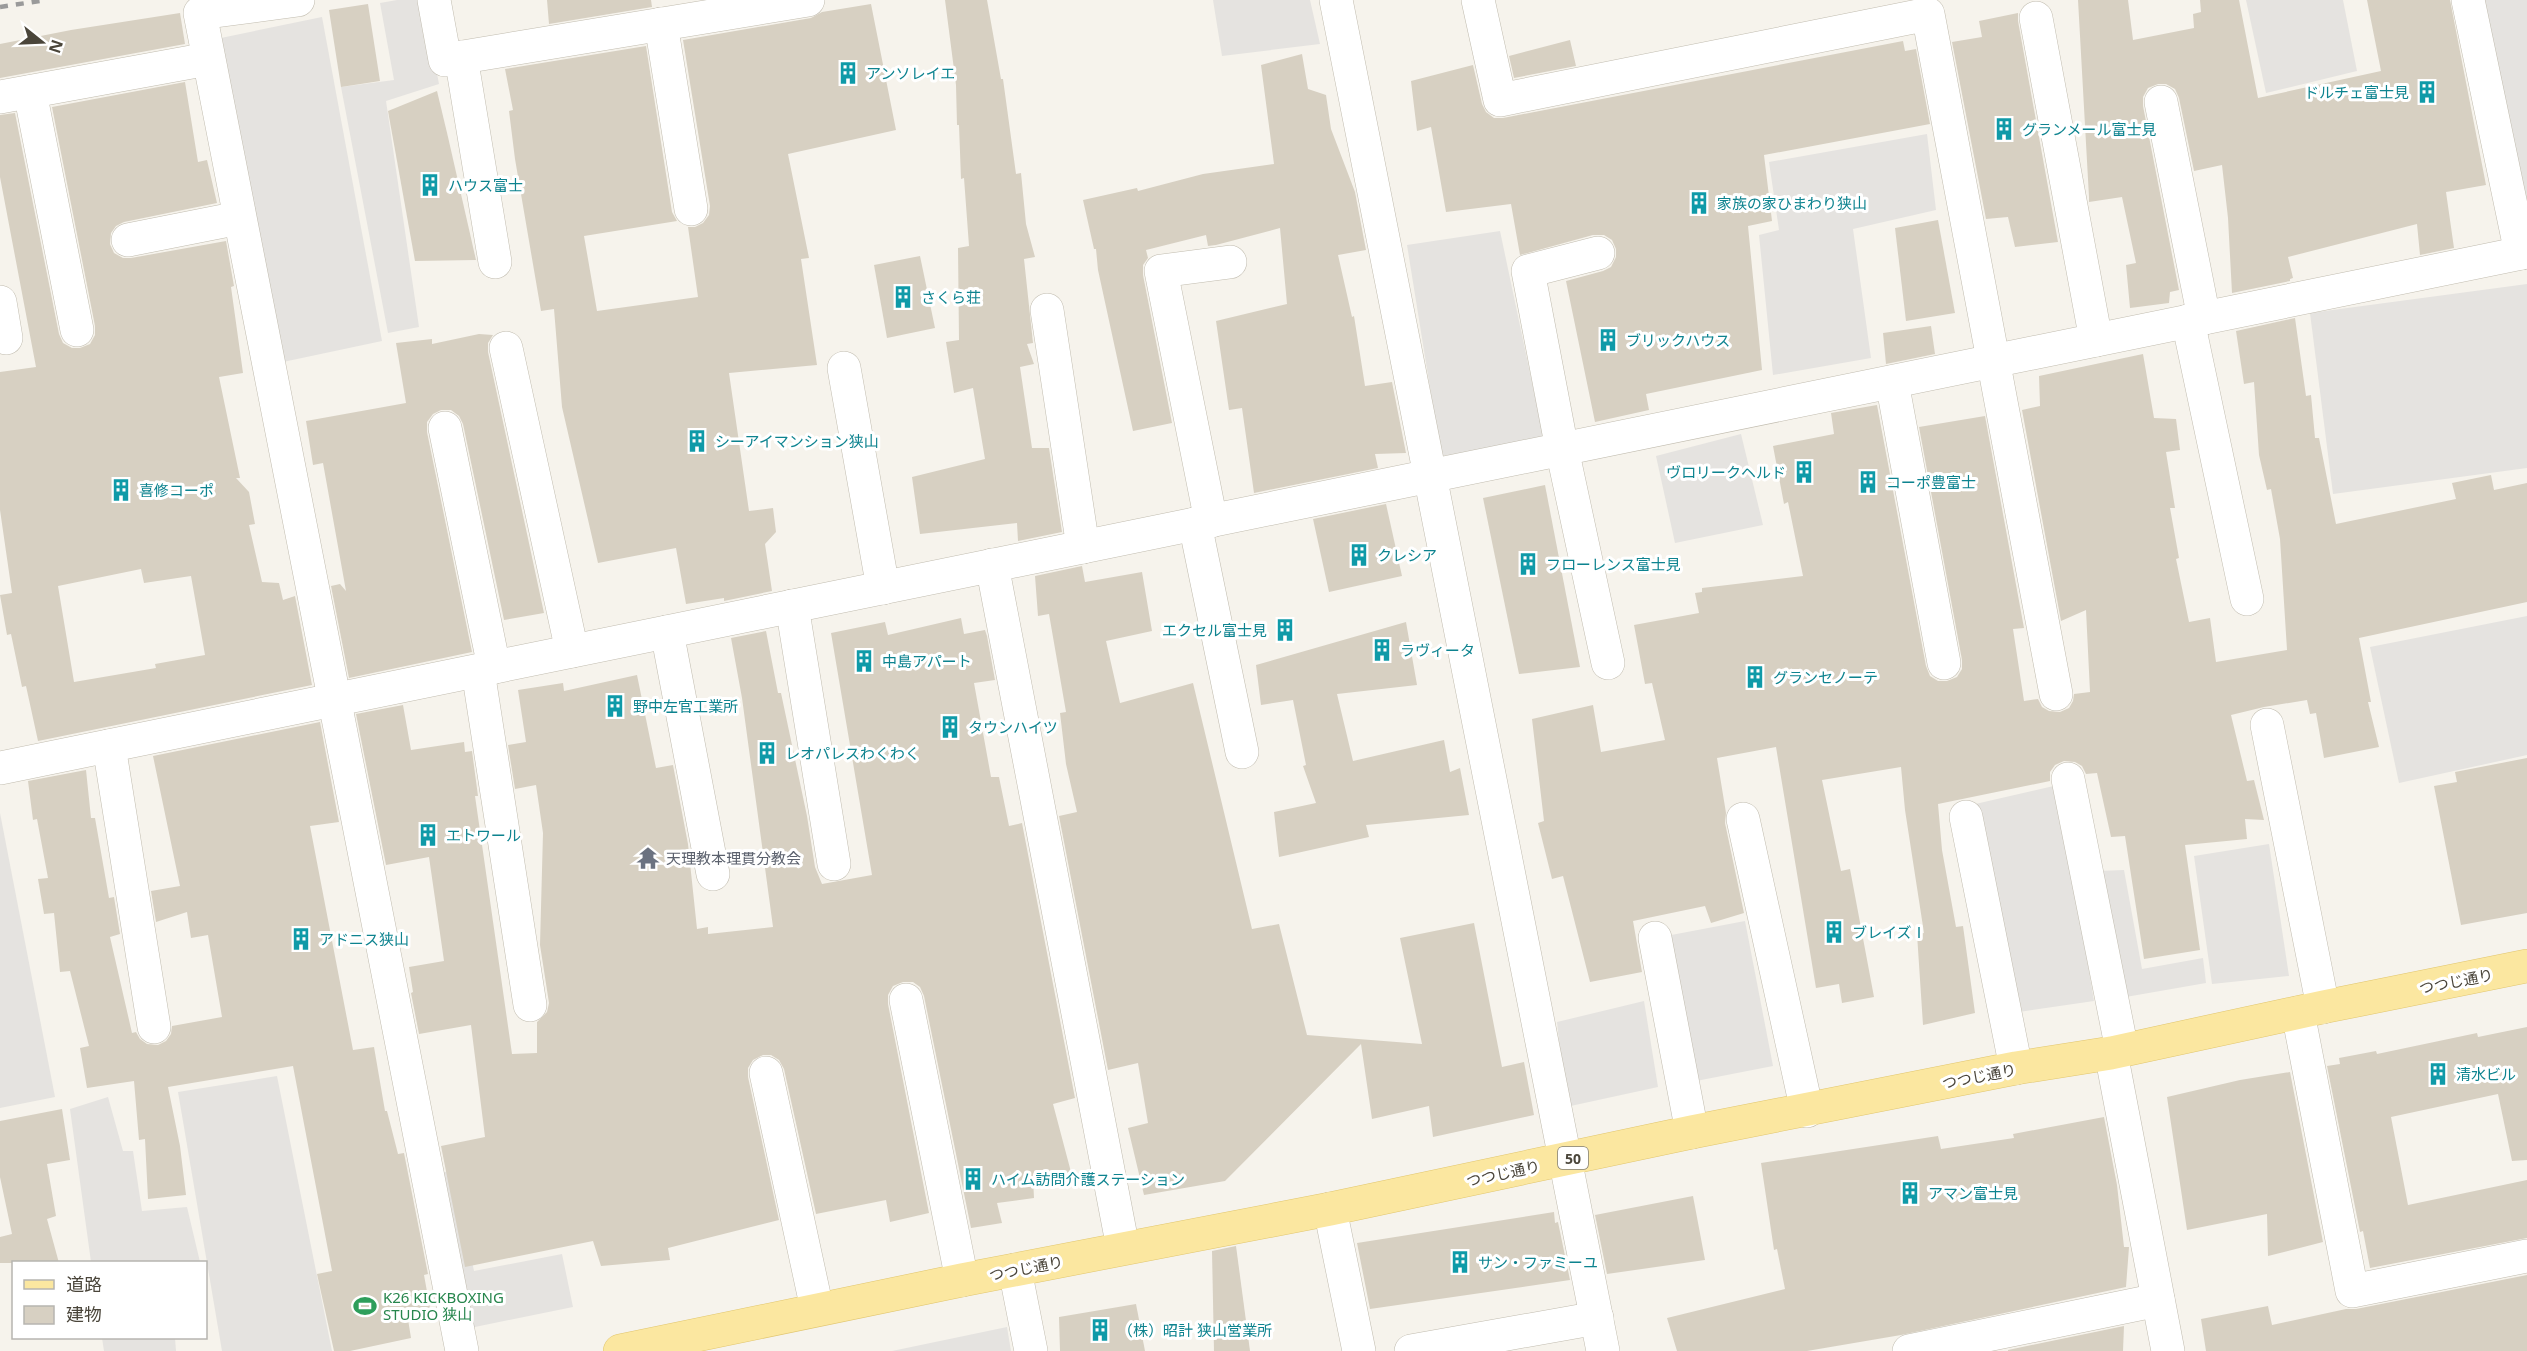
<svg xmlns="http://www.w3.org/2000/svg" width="2527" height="1351" viewBox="0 0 2527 1351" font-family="'Noto Sans','Noto Sans JP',sans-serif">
  <rect width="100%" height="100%" fill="#f6f3ec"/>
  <g fill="#e5e3e0">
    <polygon points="397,0 423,0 439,84 386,101 419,327 388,333 341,87 394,80 380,3"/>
    <polygon points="1213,0 1310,0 1320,44 1222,56"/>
    <polygon points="2246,0 2343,0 2357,71 2266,93"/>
    <polygon points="2481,0 2527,0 2527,216"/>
    <polygon points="322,17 382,341 283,362 216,39"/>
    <polygon points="1927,134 1936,210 1853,229 1871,358 1773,375 1759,235 1779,230 1769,162"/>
    <polygon points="1500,231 1545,444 1441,456 1407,245"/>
    <polygon points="2527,284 2527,468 2333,494 2310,313"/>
    <polygon points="1741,434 1763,525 1675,543 1656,456"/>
    <polygon points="2527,616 2527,755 2399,783 2370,647"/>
    <polygon points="2058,785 2094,1001 2012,1013 1971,805"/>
    <polygon points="0,813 55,1097 0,1108"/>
    <polygon points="2269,844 2289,976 2212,984 2194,856"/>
    <polygon points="2124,870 2142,969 2203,958 2206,983 2120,998 2099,871"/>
    <polygon points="1745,921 1773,1066 1691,1082 1666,936"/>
    <polygon points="1644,1001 1658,1087 1566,1107 1557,1022"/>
    <polygon points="277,1076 332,1351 222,1351 178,1092"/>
    <polygon points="108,1097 123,1151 133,1151 142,1211 187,1207 200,1262 91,1262 70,1109"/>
    <polygon points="453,1170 474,1271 562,1254 573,1307 470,1328 437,1174"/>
    <polygon points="1007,1327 1011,1351 892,1351"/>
    <polygon points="102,1338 175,1338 176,1351 104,1351"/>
  </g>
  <g fill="#d7d0c2" fill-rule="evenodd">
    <polygon points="547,0 651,0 652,7 549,24"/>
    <polygon points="945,0 987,0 1001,79 1003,79 1016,174 1021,173 1026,224 1035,257 1024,259 1033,343 1027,344 1034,364 1020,367 1032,448 1049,448 1062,532 1018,541 1017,523 920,534 912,477 985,459 973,388 954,393 946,342 959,340 958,248 969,246 964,178 961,179 959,125 957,125 956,85"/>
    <polygon points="2078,0 2128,0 2133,40 2194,28 2193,14 2201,12 2200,0 2239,0 2258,98 2381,71 2367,0 2450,0 2486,185 2446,192 2454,248 2420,255 2417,224 2288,257 2293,278 2290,279 2290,281 2232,293 2228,218 2222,165 2194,171 2179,98 2175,89 2166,84 2158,84 2148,88 2143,97 2143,106 2179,290 2170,292 2169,303 2130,308 2126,265 2136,263 2122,197 2089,202 2089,197"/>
    <polygon points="368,4 380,81 341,87 329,10"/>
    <polygon points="871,4 896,130 788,154 809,258 801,259 817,365 729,373 749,511 773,508 776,532 765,544 772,591 724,601 724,598 686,604 676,548 598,563 562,407 554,309 541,311 515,159 509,111 513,110 505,69 646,46 672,212 677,221 584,236 597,311 698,297 688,227 695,227 703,223 709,215 710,206 683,40 811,18 822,12"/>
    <polygon points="180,13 185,44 0,78 0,44 71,30"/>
    <polygon points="2018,13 2018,21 2058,242 2015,247 2008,217 1986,219 1952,42 1982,37 1979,21"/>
    <polygon points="1570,40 1576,66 1514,78 1509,56"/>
    <polygon points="1903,41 1905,51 1916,49 1930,124 1764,155 1772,221 1748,226 1762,370 1646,394 1649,410 1595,422 1566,281 1603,271 1611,267 1616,257 1616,249 1612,240 1604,235 1593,235 1520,255 1511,204 1446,212 1431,127 1417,131 1411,81 1473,65 1482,104 1486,112 1494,118 1503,118"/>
    <polygon points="1302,54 1308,89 1326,95 1331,129 1355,192 1366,250 1338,255 1352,317 1354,316 1365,386 1392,382 1406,453 1375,454 1378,468 1254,493 1242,408 1229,410 1216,321 1287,304 1280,228 1216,245 1208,246 1206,235 1146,250 1148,258 1143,265 1143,275 1172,423 1133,431 1098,270 1096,249 1094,249 1083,200 1137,188 1138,191 1203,174 1274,164 1261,65"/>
    <path d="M185,82L198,162L207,160L217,203L124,222L116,226L111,233L110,244L114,253L123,258H131L226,241L234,286L231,287L243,373L219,377L240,478H236L249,492L255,524L249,525L262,582L279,583L283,600L295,596L312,685L38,741L26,686L22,687L11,634L7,635L0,595L12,593L0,510V372L36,367L0,177V115L15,113L59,334L63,343L72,348H80L90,344L95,335V326L52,107ZM141,569L144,583L191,576L205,655L155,664L156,668L74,682L58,586Z"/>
    <polygon points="437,91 448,137 476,260 415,261 388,111"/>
    <polygon points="1938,220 1955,313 1906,321 1895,228"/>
    <polygon points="920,256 935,328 887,338 874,265"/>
    <polygon points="2295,318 2306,396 2311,395 2315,438 2319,438 2336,524 2456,499 2452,483 2491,475 2494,490 2527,483 2527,602 2359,638 2371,702 2368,702 2379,747 2324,758 2316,713 2310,714 2307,700 2264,707 2231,715 2247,781 2254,780 2264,820 2245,819 2247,839 2185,845 2200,950 2144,959 2125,836 2111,837 2097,773 2086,774 2082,766 2075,762 2064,761 2055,765 2050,772 2050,781 1938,804 1942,850 1956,927 1963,926 1975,1013 1923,1025 1917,934 1924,933 1905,810 1901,767 1822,780 1841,871 1850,869 1874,997 1842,1003 1839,984 1816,988 1776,747 1717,758 1726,813 1725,823 1744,913 1711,923 1705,906 1633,921 1642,972 1590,982 1563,876 1552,879 1538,823 1544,821 1532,719 1593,705 1601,752 1665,740 1652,683 1645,684 1634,625 1699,613 1695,593 1702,592 1702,588 1803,576 1788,502 1784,504 1773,446 1834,434 1831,413 1877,405 1926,666 1930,676 1938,681 1947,681 1957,677 1962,669 1962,660 1919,427 1985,416 2024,628 2013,629 2024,701 2038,699 2042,707 2049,711 2060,712 2069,708 2073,701 2074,694 2090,692 2086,610 2061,621 2022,410 2040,406 2039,376 2143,354 2154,418 2176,419 2180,450 2166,452 2175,508 2170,508 2179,558 2176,559 2189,622 2210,618 2216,662 2287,650 2280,539 2271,489 2267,490 2259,455 2254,382 2244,384 2236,331"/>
    <polygon points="1931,326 1935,354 1886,364 1883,333"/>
    <polygon points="479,334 493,335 488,343 488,352 544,613 504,620 463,424 459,416 451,410 441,410 433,414 427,422 427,432 472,652 349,678 331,586 340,584 346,591 323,463 313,465 306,421 406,403 396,343 432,339 432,344"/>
    <polygon points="1545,485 1580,667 1519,674 1483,498"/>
    <polygon points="1386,504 1402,576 1329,592 1313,519"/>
    <polygon points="1082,566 1085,582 1142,572 1152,631 1106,641 1120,703 1193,683 1252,929 1279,924 1307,1035 1422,1044 1400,938 1474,923 1502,1067 1524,1062 1534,1115 1433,1137 1429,1106 1372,1119 1361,1044 1225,1181 1144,1195 1128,1128 1148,1123 1138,1063 1108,1070 1059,816 1077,812 1066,764 1060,713 1066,712 1049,614 1038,616 1035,576"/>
    <polygon points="961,618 964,634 985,630 987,636 995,680 974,683 991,777 999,777 1009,826 1022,823 1075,1098 1053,1104 1071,1172 1033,1178 1034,1198 997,1203 1002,1223 971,1228 924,996 920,987 913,982 903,982 893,986 888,995 888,1004 929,1213 890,1222 886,1200 816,1214 784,1069 779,1060 771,1055 763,1055 753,1060 748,1068 748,1077 779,1220 668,1248 670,1260 601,1266 593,1241 465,1267 441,1146 485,1137 471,1025 419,1034 411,993 413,992 409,967 444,961 429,857 386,865 356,714 403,705 411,750 464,742 465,752 472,751 478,796 475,796 512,1054 537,1053 537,1022 547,1012 549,1003 540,945 543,833 536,785 515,789 508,745 526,742 518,690 563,683 564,691 637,675 656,768 673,765 688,844 697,929 708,927 708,934 773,927 742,698 731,638 766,631 778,693 781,693 807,816 815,867 822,884 872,875 831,633 885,622 888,635"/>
    <polygon points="1406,622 1417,685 1337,694 1353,761 1444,740 1450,772 1460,768 1469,815 1366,825 1369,837 1279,857 1274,812 1316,803 1303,766 1306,765 1293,700 1261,705 1256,665"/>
    <polygon points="320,722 339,822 310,826 353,1050 374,1047 385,1111 387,1111 398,1154 404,1153 428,1274 424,1275 430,1308 407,1313 411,1338 350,1351 334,1351 317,1274 332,1271 293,1066 168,1087 180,1146 186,1195 148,1199 145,1139 139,1140 134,1081 87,1088 80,1048 89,1046 70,971 60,972 54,913 44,914 38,879 48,878 37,819 33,820 28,781 86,770 91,818 95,818 109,898 114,897 120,934 110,937 132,1033 136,1032 140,1039 147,1044 158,1045 166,1041 171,1034 172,1026 222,1017 208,935 191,938 187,912 156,922 151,891 180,886 153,756"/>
    <polygon points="2527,758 2527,913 2461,925 2434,786 2457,782 2455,772"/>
    <polygon points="2527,1027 2527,1160 2512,1161 2498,1094 2391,1117 2408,1205 2527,1180 2527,1238 2370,1268 2363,1231 2360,1232 2327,1066 2340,1064 2339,1058 2376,1051 2377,1054 2477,1033 2478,1037"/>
    <polygon points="2290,1072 2323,1242 2268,1256 2267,1214 2187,1230 2167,1097 2240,1080"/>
    <polygon points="62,1109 70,1160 47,1164 56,1216 47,1219 59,1263 0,1263 0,1237 12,1234 0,1177 0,1121"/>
    <polygon points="2104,1117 2117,1185 2124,1247 2129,1247 2126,1287 1901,1335 1807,1351 1677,1351 1667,1318 1785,1289 1777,1249 1774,1250 1761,1163 1938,1136 1941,1149 2014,1138 2013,1134"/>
    <polygon points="1693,1196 1705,1260 1607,1274 1595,1215"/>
    <polygon points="1554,1212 1555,1223 1558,1222 1570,1280 1370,1309 1357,1243"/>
    <polygon points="1236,1246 1250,1351 1214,1351 1212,1251"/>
    <polygon points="2527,1275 2527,1351 2206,1351 2201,1319 2268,1306 2272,1325 2346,1309 2356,1309"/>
    <polygon points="1136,1304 1145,1351 1060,1351 1059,1317"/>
    <polygon points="2124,1326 2123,1351 2008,1351 2008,1350"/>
  </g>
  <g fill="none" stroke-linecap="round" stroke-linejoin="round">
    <g stroke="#c1bcaf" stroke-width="34">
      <g id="minor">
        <polyline points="298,0 200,13 462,1351"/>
        <polyline points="434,0 445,60 808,0"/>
        <polyline points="1336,0 1603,1351"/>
        <polyline points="1478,0 1500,100 1928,14 2056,694"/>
        <polyline points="2468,0 2521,253"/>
        <polyline points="2036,18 2096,340"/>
        <polyline points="661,24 691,209"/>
        <polyline points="461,57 495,262"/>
        <polyline points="30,92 77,330"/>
        <polyline points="0,97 208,59"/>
        <polyline points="2161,102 2204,318"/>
        <polyline points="128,240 239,218"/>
        <polyline points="1598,253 1528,271 1562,449 1608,663"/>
        <polyline points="0,302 6,338"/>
        <polyline points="1047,310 1083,547"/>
        <polyline points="2188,321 2247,599"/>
        <polyline points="506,348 572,651"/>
        <polyline points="844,368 883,588"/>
        <polyline points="1892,382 1944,663"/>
        <polyline points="445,428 494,667"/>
        <polyline points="1211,521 1161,271 1230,262"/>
        <polyline points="1195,524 1242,752"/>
        <polyline points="992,565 1123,1248"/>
        <polyline points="792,606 834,864"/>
        <polyline points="667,632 713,874"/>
        <polyline points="478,671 530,1005"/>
        <polyline points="2267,725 2323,1007"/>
        <polyline points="109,746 154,1027"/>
        <polyline points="0,768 2527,252"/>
        <polyline points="2068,779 2122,1050"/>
        <polyline points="1966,817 2016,1068"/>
        <polyline points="1743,819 1807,1111"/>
        <polyline points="1655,938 1692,1132"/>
        <polyline points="906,1000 962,1280"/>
        <polyline points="2298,1013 2352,1291 2527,1256"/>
        <polyline points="2111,1053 2168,1351"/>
        <polyline points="766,1073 817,1309"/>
        <polyline points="1330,1209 1359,1351"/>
        <polyline points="1015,1270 1031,1351"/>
        <polyline points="1411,1351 1597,1318"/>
        <polyline points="1909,1351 2158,1300"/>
      </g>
    </g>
    <g stroke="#e1c66f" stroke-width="34">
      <polyline id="major" points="620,1351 962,1280 1330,1209 1692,1132 2016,1068 2111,1053 2323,1007 2527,966"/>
    </g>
    <use href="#minor" stroke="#fff" stroke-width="33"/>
    <use href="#major" stroke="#fbe7a0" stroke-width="33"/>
    <polyline stroke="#9a9a9a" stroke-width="4.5" stroke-dasharray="8 8" stroke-linecap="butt" points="0,7 46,0"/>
  </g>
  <defs>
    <g id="building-bare" transform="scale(1.8)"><path d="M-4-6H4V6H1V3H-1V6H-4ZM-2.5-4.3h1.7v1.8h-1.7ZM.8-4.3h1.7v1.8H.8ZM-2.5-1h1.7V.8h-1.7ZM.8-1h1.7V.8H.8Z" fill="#0f9aa8" stroke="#fff" stroke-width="2.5" paint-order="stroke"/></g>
    <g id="temple-bare" transform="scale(1.8)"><path d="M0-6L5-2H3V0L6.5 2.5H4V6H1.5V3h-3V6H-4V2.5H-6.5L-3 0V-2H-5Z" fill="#6b7280" stroke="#fff" stroke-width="2.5" paint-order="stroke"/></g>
    <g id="stadium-bare" transform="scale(1.8)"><path d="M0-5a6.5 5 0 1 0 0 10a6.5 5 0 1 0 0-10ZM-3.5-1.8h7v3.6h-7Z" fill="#2e9e5b" stroke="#fff" stroke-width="2.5" paint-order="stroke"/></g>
  </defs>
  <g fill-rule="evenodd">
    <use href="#building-bare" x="848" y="73"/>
    <use href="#building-bare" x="2427" y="92"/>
    <use href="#building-bare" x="2004" y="129"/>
    <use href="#building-bare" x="430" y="185"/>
    <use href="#building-bare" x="1699" y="203"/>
    <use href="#building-bare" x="903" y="297"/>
    <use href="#building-bare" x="1608" y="340"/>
    <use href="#building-bare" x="697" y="441"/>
    <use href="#building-bare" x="1804" y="472"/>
    <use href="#building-bare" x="1868" y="482"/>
    <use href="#building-bare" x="121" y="490"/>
    <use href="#building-bare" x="1359" y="555"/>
    <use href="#building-bare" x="1528" y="564"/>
    <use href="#building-bare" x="1285" y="630"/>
    <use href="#building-bare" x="1382" y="650"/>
    <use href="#building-bare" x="864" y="661"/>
    <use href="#building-bare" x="1755" y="677"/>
    <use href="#building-bare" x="615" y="706"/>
    <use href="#building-bare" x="950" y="727"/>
    <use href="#building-bare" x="767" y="753"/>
    <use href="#building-bare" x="428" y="835"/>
    <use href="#temple-bare" x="648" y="858"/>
    <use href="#building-bare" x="1834" y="932"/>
    <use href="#building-bare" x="301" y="939"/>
    <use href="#building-bare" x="2438" y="1074"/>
    <use href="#building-bare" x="973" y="1179"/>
    <use href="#building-bare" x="1910" y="1193"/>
    <use href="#building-bare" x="1460" y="1262"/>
    <use href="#stadium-bare" x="365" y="1306"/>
    <use href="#building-bare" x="1100" y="1330"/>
  </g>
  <g text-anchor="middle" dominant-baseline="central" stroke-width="6" stroke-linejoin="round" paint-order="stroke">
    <rect fill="#fff" stroke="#807d75" stroke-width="1.5" x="1558" y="1147" width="30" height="22" rx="4.5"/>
    <g font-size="14" font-weight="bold" fill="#4a453a">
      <text x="1573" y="1158">50</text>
    </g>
    <g font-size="15" fill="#0d838f" stroke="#fff" text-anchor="start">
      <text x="866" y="73">アンソレイエ</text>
      <text x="2409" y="92" text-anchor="end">ドルチェ富士見</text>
      <text x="2022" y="129">グランメール富士見</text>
      <text x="448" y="185">ハウス富士</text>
      <text x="1717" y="203">家族の家ひまわり狭山</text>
      <text x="921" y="297">さくら荘</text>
      <text x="1626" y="340">ブリックハウス</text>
      <text x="715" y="441">シーアイマンション狭山</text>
      <text x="1786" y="472" text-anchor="end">ヴロリークヘルド</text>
      <text x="1886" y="482">コーポ豊富士</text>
      <text x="139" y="490">喜修コーポ</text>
      <text x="1377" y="555">クレシア</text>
      <text x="1546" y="564">フローレンス富士見</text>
      <text x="1267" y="630" text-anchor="end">エクセル富士見</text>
      <text x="1400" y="650">ラヴィータ</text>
      <text x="882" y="661">中島アパート</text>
      <text x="1773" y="677">グランセノーテ</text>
      <text x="633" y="706">野中左官工業所</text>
      <text x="968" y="727">タウンハイツ</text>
      <text x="785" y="753">レオパレスわくわく</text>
      <text x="446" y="835">エトワール</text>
      <text x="1852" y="932">ブレイズⅠ</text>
      <text x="319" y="939">アドニス狭山</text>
      <text x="2456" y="1074">清水ビル</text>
      <text x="991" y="1179">ハイム訪問介護ステーション</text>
      <text x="1928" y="1193">アマン富士見</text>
      <text x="1478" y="1262">サン・ファミーユ</text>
      <text x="1118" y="1330">（株）昭計 狭山営業所</text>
    </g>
    <g font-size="15" fill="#5b616d" stroke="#fff" text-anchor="start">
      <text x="666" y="858">天理教本理貫分教会</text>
    </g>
    <g font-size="15" fill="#4a453a" stroke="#fff">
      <text transform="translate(2456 981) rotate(-11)">つつじ通り</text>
      <text transform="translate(1979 1076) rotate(-11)">つつじ通り</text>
      <text transform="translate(1503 1173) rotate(-12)">つつじ通り</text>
      <text transform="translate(1026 1268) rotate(-11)">つつじ通り</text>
    </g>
    <g font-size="15" fill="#27864d" stroke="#fff" text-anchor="start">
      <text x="383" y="1297">K26 KICKBOXING<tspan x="383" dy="17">STUDIO 狭山</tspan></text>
    </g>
  </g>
  <rect x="12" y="1261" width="195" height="78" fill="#ffffff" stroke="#b7b5b0" stroke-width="1.5"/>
  <rect x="24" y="1280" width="30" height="9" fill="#fbe7a0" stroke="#b7b5b0" stroke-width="1.5"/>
  <text x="66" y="1291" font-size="18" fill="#4a453a">道路</text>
  <rect x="24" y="1306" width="30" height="18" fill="#d7d0c2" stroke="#b7b5b0" stroke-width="1.5"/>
  <text x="66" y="1321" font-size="18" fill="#4a453a">建物</text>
  <g transform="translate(42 42) rotate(108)" stroke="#ffffff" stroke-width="4.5" paint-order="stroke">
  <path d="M0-4.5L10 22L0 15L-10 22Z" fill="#4a453a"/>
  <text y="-9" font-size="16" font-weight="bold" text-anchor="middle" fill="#4a453a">N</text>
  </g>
</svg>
